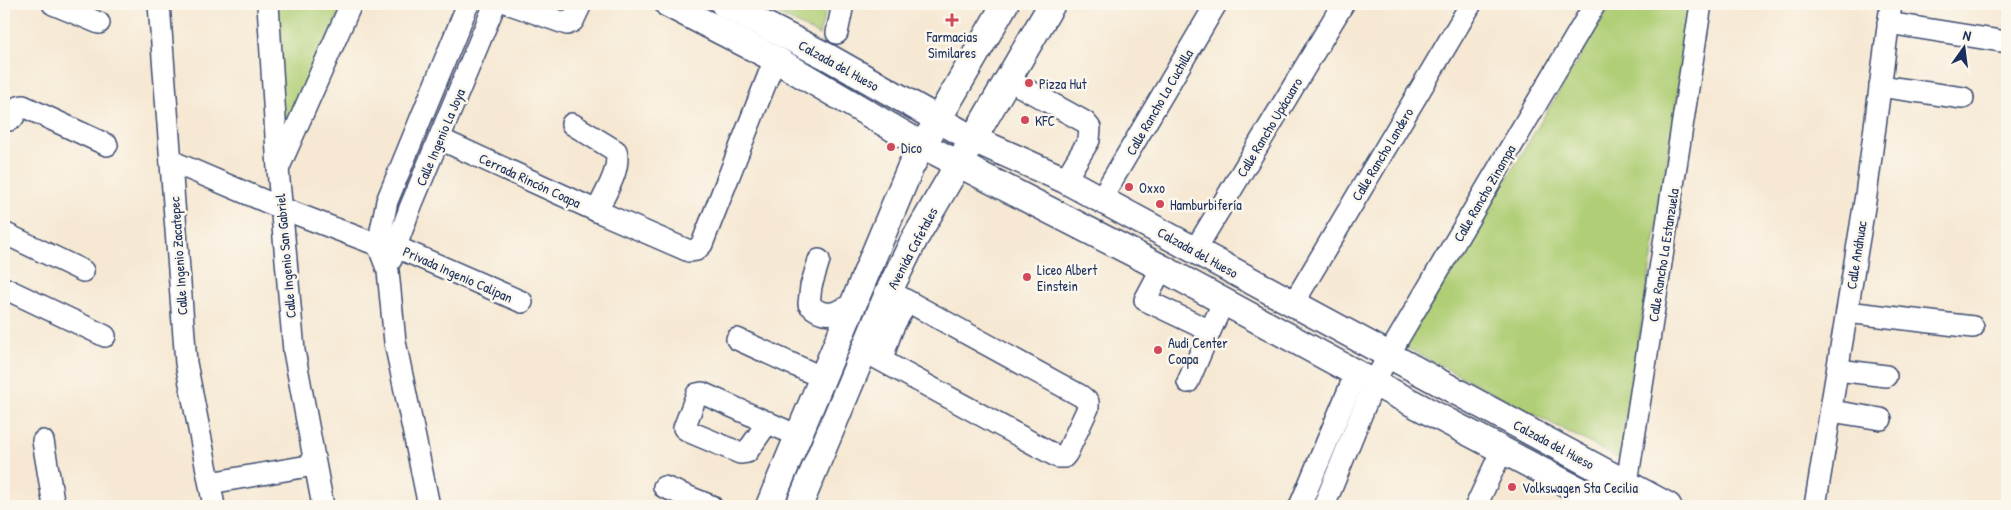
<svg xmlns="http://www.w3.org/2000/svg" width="2011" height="510" viewBox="0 0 2011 510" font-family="'Patrick Hand',sans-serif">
  <rect width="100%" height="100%" fill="#fbf7ec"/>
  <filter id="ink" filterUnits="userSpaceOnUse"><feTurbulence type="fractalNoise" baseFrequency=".02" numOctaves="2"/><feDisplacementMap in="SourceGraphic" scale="10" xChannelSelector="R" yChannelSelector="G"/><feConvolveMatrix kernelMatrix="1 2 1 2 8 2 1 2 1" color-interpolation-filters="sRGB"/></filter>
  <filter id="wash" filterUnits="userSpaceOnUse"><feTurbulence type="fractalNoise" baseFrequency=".0096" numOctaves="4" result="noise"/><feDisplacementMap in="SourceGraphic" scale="20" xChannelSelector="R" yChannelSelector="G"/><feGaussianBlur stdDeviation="1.12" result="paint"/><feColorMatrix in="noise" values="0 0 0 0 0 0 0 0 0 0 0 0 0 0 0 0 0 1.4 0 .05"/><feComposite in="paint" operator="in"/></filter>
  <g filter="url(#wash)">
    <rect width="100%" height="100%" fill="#f6e8d3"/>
    <g fill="#afce75" stroke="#657e6a">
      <polygon points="272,4 343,4 284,138"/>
      <polygon points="759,4 828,4 819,35"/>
      <polygon points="1612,4 1692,4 1620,459 1405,347"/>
    </g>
  </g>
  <g filter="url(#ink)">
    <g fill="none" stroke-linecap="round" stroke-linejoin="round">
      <g stroke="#3c4b70" stroke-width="24">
        <g id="minor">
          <polyline points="53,4 99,23"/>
          <polyline points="159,4 186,363 214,506"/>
          <polyline points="268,4 278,169 294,351 323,506"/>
          <polyline points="510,4 567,24 573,21 581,4"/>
          <polyline points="1888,23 2007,42"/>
          <polyline points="837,33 843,4"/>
          <polyline points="1007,79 1085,122 1090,128 1089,140 1065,180"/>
          <polyline points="1880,86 1963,98"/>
          <polyline points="4,120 9,120 13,118 18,107 23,106 107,145"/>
          <path d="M440,139L597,211C605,193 621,170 616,151L572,124"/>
          <polyline points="171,161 281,208 378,245 394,246 522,302"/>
          <polyline points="279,167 351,4"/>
          <polyline points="1101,199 1216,4"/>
          <polyline points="597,211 689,251 696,250 702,244 775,59"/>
          <polyline points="4,233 83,271"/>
          <polyline points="1195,250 1343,4"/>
          <polyline points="391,260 410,208 495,4"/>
          <path d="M819,260L811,286L809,304C824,320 839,313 855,302"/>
          <polyline points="1162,268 1145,300 1210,331 1224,301"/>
          <polyline points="4,288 105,336"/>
          <polyline points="1293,304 1471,4"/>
          <polyline points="1847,312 1973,327"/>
          <polyline points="737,339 823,378"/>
          <polyline points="864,351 1058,457 1064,457 1067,453 1088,408 1088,402 1081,396 889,291"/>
          <path d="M882,360C888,339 894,319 909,302"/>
          <polyline points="1838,370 1886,376"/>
          <polyline points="1188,382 1210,331"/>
          <polyline points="1831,411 1881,419"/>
          <polyline points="768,422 747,452 740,453 690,432 684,428 697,394 702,393 800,437"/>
          <polyline points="43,441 54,506"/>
          <polyline points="210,483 314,465"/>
          <polyline points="664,487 711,506"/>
          <polyline points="429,506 395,342 388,271 378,245 387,201 468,4"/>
          <polyline points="1300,506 1356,373"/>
          <polyline points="1324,506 1374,383 1388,356 1595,4"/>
          <polyline points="1476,506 1502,450"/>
          <polyline points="1626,506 1627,483 1701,4"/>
          <polyline points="1815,506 1866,195 1891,4"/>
        </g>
      </g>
      <g stroke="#3c4b70" stroke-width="29">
        <g id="major">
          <polyline points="668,4 775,59 922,145 1162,268 1374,383 1609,506"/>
          <polyline points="724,4 826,56 973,139 1065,180 1668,506"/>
          <polyline points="769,506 911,166 1005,4"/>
          <polyline points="799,506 889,291 914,240 1052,4"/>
        </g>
      </g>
      <use href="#minor" stroke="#fff" stroke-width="21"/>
      <use href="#major" stroke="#fff" stroke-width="26"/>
    </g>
  </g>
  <g fill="#d1495b" stroke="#fbf7ec" stroke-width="2">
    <path d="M949.5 12.5h5v5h5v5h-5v5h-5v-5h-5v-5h5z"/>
    <circle cx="1029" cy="83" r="5"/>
    <circle cx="1025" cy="120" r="5"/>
    <circle cx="891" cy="147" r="5"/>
    <circle cx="1129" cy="187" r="5"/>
    <circle cx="1160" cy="204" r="5"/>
    <circle cx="1027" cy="277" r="5"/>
    <circle cx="1158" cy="350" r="5"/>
    <circle cx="1512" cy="487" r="5"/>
  </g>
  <g text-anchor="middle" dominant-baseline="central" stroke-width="5" stroke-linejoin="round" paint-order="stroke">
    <g font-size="14" fill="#1b2f5e" stroke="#fbf7ec" text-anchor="start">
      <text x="952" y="36" text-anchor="middle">Farmacias<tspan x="952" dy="16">Similares</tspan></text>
      <text x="1039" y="83">Pizza Hut</text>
      <text x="1035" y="120">KFC</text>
      <text x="901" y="147">Dico</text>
      <text x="1139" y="187">Oxxo</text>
      <text x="1170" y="204">Hamburbifería</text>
      <text x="1037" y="269">Liceo Albert<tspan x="1037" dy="16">Einstein</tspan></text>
      <text x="1168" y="342">Audi Center<tspan x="1168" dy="16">Coapa</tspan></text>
      <text x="1522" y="487">Volkswagen Sta Cecilia</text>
    </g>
    <g font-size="14" fill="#1b2f5e" stroke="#fbf7ec">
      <text transform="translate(839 65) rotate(29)">Calzada del Hueso</text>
      <text transform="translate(1159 102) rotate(-60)">Calle Rancho La Cuchilla</text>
      <text transform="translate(1269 127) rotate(-59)">Calle Rancho Upácuaro</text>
      <text transform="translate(440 137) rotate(-67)">Calle Ingenio La Joya</text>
      <text transform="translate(1382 154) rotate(-59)">Calle Rancho Landero</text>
      <text transform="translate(530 180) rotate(25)">Cerrada Rincón Coapa</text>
      <text transform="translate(1484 193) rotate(-60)">Calle Rancho Zinampa</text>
      <text transform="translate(912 248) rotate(-62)">Avenida Cafetales</text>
      <text transform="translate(1198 252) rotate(29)">Calzada del Hueso</text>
      <text transform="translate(1663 255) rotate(-81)">Calle Rancho La Estanzuela</text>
      <text transform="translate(1856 255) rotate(-81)">Calle Anáhuac</text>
      <text transform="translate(178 256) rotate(-94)">Calle Ingenio Zacatepec</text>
      <text transform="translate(285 256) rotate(-95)">Calle Ingenio San Gabriel</text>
      <text transform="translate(458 274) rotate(24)">Privada Ingenio Calipan</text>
      <text transform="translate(1554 444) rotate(28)">Calzada del Hueso</text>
    </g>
  </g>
  <rect width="2011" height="510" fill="none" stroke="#fbf7ec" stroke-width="20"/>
  <g transform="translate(1964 48) rotate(14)" stroke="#fbf7ec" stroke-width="4" paint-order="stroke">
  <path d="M0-4L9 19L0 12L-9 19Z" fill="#1b2f5e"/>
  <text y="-8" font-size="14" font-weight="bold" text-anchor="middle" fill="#1b2f5e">N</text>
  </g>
</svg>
